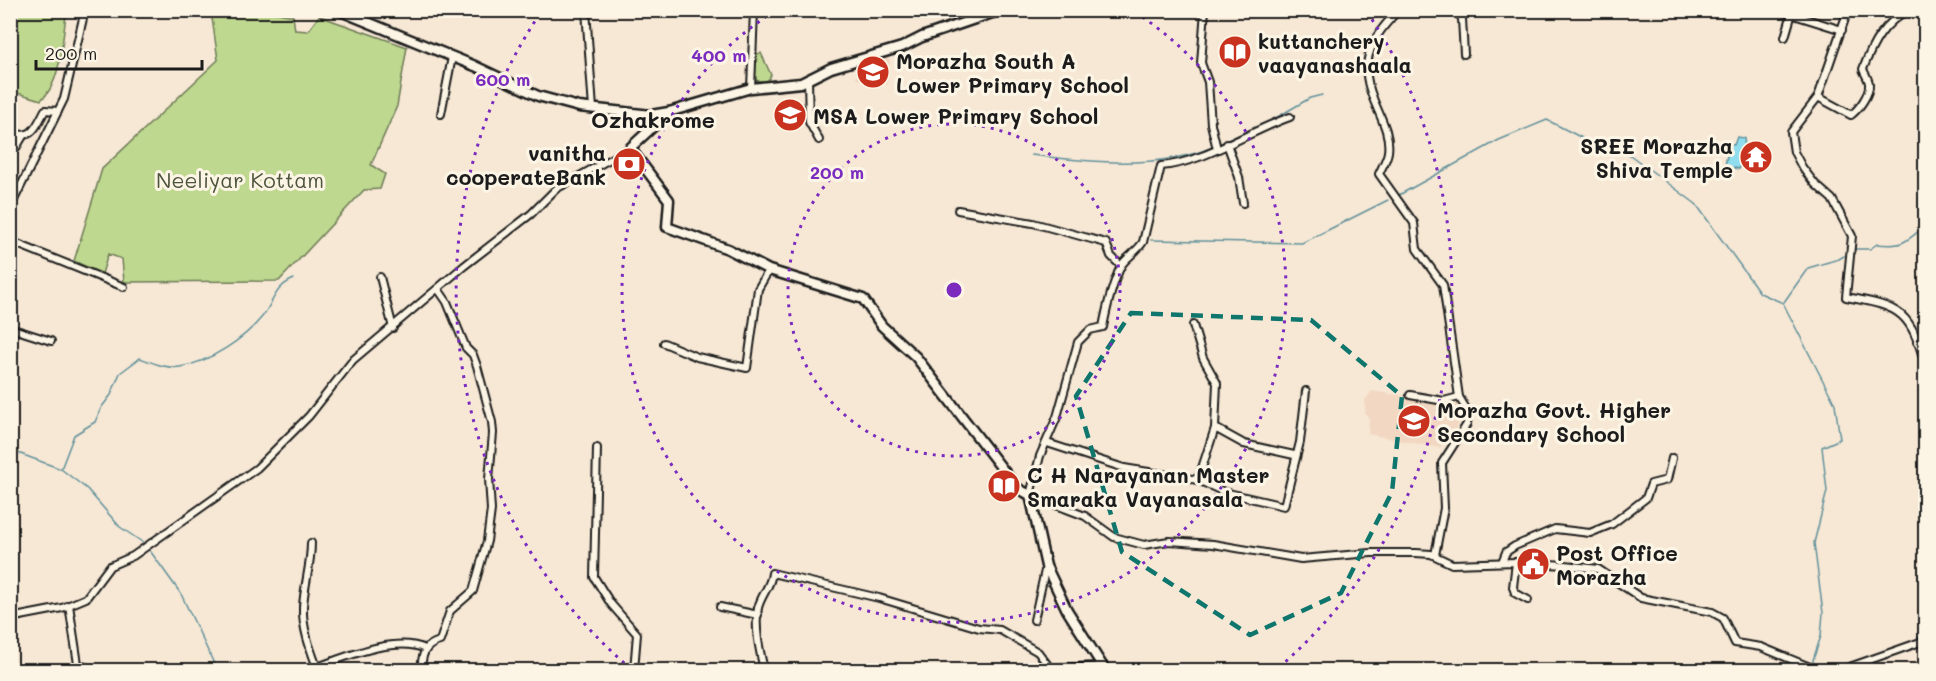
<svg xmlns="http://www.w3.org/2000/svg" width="1936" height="681" viewBox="0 0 1936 681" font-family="Mali,sans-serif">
  <rect width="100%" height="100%" fill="#f7e8d5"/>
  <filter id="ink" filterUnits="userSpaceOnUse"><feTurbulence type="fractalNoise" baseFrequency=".0167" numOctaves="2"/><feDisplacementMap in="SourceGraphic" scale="12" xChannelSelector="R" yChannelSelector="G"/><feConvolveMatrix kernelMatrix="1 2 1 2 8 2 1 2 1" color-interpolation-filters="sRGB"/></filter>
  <g filter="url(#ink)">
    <g fill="#f2d8c2">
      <polygon points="886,56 890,60 887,85 856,79 858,64"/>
      <polygon points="1372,391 1458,404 1463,410 1462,418 1451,439 1439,448 1368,434 1369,419 1365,414 1365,400"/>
    </g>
    <g fill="#bed88f" stroke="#6d7a56" stroke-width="1.5">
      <path d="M10,11H51L66,16C62,41 61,84 41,100L11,91Z"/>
      <polygon points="211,11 268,11 293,16 295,30 308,31 319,16 407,47 397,106 371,165 385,174 380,189 364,190 279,281 124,282 122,259 108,254 102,274 74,261 102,169 218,60"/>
      <polygon points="761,53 771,75 767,82 754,80 756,54"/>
    </g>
    <polygon fill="#8fddee" stroke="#61909a" stroke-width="1.5" points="1737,137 1744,138 1745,149 1739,169 1725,166 1729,144 1734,145"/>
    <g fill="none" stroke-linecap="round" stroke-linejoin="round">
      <g stroke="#61909a" stroke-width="1.5">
        <polyline points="1217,145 1274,119 1310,98 1322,95"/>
        <path d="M1031,155C1090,162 1157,170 1213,147"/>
        <polyline points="1399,195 1499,140 1547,120 1588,141 1630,155 1696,204 1760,293 1783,303 1835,404 1840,439 1822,447 1827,491 1814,543 1823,613 1821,636 1813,660 1814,666"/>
        <polyline points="1151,240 1302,243 1388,200"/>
        <path d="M1855,249H1870L1877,244C1903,247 1906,242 1926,225"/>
        <polyline points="1784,302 1808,268 1839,259 1844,256"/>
        <polyline points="10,450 61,469 87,489 120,527 145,544"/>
        <path d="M61,469L74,435L95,422L101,408L111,395L120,373L140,358C153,363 167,369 180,367C210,362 244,339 262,317C274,302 274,287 294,279"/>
        <polyline points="148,548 181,594 217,670"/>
      </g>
      <g stroke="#1c1c1c" stroke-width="10">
        <g id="minor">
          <polyline points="586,10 593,109"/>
          <polyline points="1205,10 1201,63 1208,82 1211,124 1217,149"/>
          <path d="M1398,10C1390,20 1380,29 1375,40C1349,87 1393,116 1388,152C1387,159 1382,167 1379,174L1414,223L1417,249L1443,285L1459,397L1468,412L1467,424L1442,463L1444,508L1435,555"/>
          <polyline points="1457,10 1462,19 1464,54"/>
          <polyline points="1778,10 1842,30"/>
          <path d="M1848,10L1818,97L1791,132L1794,152L1802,167L1815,184L1832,199L1852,236L1846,297C1903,307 1910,312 1926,367"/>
          <polyline points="1785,37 1793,10"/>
          <polyline points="808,79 809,122 819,140"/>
          <polyline points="751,88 754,10"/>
          <path d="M1818,97L1851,115C1859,109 1870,94 1869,84C1869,79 1864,73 1863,69C1873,43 1883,24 1908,10"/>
          <polyline points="441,114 452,57"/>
          <path d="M1290,117C1247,132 1206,162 1161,166L1143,242C1137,252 1125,258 1121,266C1112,285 1107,306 1103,327L1090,330L1078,342L1057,417L1040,456L1030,495L1085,516L1114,537L1144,545L1169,541L1213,544L1301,559L1371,553H1416L1431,554L1452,564L1516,562L1565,565L1598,569L1641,598L1712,612L1723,618L1735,643L1761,647L1817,670"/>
          <path d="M10,131C32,142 36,127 45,110L58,111"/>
          <polyline points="1227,144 1239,177 1243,203"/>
          <polyline points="10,158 23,136"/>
          <polyline points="10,208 64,99 85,10"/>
          <polyline points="958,210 1033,223 1106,243 1111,256 1121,266"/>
          <polyline points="10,241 124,287"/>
          <polyline points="380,277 393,328"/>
          <polyline points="1193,325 1203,358 1217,383 1215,428 1198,480"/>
          <polyline points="10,328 51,341"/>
          <polyline points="1917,342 1926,338"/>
          <polyline points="664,343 697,357 747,368 758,289 769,270"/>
          <polyline points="1926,387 1926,394"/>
          <polyline points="1410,395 1444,401 1459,397"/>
          <polyline points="1215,428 1244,444 1294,455"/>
          <polyline points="1047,443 1124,468 1198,480 1224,492 1284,506 1300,442 1306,391"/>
          <polyline points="597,448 594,577 611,604 637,634 634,670"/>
          <path d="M311,543C311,565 304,586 303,607C302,629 311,651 318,670"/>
          <polyline points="1502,562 1506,552 1515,546 1555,529 1590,533 1612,524 1646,498 1651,484 1667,480 1672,458"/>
          <polyline points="1516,562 1513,587 1515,593 1528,600"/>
          <polyline points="69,605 78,664 92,670"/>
          <polyline points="720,607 758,615"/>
          <polyline points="10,618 62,608 86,598 110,566 133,556 257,468 309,416 353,360 464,266 531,214 556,189 630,148"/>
          <polyline points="1034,620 1046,566"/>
          <path d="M317,667C346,657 396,635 425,649"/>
          <path d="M421,670C422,655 424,645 440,641L450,611L473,591L487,541L491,510L489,479L493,433L492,422L477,366L473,355L466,348L447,302L438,289"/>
          <path d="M764,670C760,652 754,627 758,608C761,595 771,586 772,573L879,598L979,628L1000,630L1038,652L1050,668L1102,666"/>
          <polyline points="1841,670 1926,640"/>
        </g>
      </g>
      <g stroke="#1c1c1c" stroke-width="13">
        <g id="major">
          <polyline points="338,10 475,66 538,96 579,107 651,115 669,112 751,88 801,83 831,68 902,47 922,37 1001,10"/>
          <polyline points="669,112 630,148 669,200 667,227 728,249 769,270 863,299 882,326 916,357 1017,488 1030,495 1046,566 1067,610 1105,670"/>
        </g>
      </g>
      <use href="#minor" stroke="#fcf5e5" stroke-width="6"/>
      <use href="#major" stroke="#fcf5e5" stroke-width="8"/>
    </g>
  </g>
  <path fill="none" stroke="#0f766e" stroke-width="4.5" stroke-dasharray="12 8" stroke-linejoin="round" d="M1131,313L1311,320L1402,396L1392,492L1341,593L1250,635L1122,552L1076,396Z"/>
  <g fill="none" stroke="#7b2cbf" stroke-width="3" stroke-dasharray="3 6">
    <circle cx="954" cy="290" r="166"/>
    <path d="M1135 12A332 332 0 1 1 773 12"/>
    <path d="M631 669A498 498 0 0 1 541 12M1367 12A498 498 0 0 1 1277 669"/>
  </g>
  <defs>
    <g id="library-disc" transform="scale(1.725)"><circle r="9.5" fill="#c8321e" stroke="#fcf5e5"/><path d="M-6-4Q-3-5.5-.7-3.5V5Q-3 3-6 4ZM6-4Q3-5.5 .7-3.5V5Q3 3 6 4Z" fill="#fff"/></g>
    <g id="school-disc" transform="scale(1.725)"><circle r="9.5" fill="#c8321e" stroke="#fcf5e5"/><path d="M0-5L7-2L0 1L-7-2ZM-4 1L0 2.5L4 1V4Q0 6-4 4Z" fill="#fff"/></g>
    <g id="temple-disc" transform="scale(1.725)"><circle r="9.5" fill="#c8321e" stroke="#fcf5e5"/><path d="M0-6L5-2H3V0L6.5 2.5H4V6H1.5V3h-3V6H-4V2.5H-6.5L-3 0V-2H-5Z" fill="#fff"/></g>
    <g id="bank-disc" transform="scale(1.725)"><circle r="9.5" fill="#c8321e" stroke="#fcf5e5"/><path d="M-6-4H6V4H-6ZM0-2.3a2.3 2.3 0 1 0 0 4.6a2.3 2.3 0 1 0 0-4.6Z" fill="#fff"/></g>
    <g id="civic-disc" transform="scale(1.725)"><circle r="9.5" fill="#c8321e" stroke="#fcf5e5"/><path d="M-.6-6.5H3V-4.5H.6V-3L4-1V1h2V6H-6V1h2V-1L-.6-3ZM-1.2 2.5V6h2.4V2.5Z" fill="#fff"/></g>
  </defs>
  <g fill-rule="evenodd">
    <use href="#library-disc" x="1235" y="52"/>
    <use href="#school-disc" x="873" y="72"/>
    <use href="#school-disc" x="790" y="115"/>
    <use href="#temple-disc" x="1756" y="157"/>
    <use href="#bank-disc" x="629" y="164"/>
    <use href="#school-disc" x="1414" y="421"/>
    <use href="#library-disc" x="1004" y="486"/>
    <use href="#civic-disc" x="1533" y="564"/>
  </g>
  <g text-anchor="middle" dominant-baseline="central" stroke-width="6" stroke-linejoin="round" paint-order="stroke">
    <g font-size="21" font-weight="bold" fill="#1c1c1c" stroke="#fcf5e5" text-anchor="start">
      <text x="1258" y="40">kuttanchery<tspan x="1258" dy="24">vaayanashaala</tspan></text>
      <text x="896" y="60">Morazha South A<tspan x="896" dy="24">Lower Primary School</tspan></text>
      <text x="813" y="115">MSA Lower Primary School</text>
      <text x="1733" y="145" text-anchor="end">SREE Morazha<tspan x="1733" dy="24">Shiva Temple</tspan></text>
      <text x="606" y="152" text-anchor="end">vanitha<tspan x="606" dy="24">cooperateBank</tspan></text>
      <text x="1437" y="409">Morazha Govt. Higher<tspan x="1437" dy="24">Secondary School</tspan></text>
      <text x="1027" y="474">C H Narayanan Master<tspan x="1027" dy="24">Smaraka Vayanasala</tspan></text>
      <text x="1556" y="552">Post Office<tspan x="1556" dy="24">Morazha</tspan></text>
    </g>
    <g font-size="21" fill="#4d543e" stroke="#fcf5e5">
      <text x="240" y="179">Neeliyar Kottam</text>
    </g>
    <g font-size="22" font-weight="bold" fill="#1c1c1c" stroke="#fcf5e5">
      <text x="653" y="119">Ozhakrome</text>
    </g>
  </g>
  <circle cx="954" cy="290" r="9" fill="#7b2cbf" stroke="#fcf5e5" stroke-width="3"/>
  <g font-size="18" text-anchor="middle" font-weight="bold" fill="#7b2cbf" stroke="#fcf5e5" stroke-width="6" stroke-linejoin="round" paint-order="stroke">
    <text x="719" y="62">400 m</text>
    <text x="503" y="86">600 m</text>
    <text x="837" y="179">200 m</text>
  </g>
  <rect width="1936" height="681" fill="none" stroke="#fcf5e5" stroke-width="36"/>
  <rect x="18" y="18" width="1900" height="645" fill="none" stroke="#1c1c1c" stroke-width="2" filter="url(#ink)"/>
  <path d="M36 60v9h166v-9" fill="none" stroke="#1c1c1c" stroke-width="3"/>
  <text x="45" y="60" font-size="18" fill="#1c1c1c" stroke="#fcf5e5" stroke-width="4.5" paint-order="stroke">200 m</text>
</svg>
